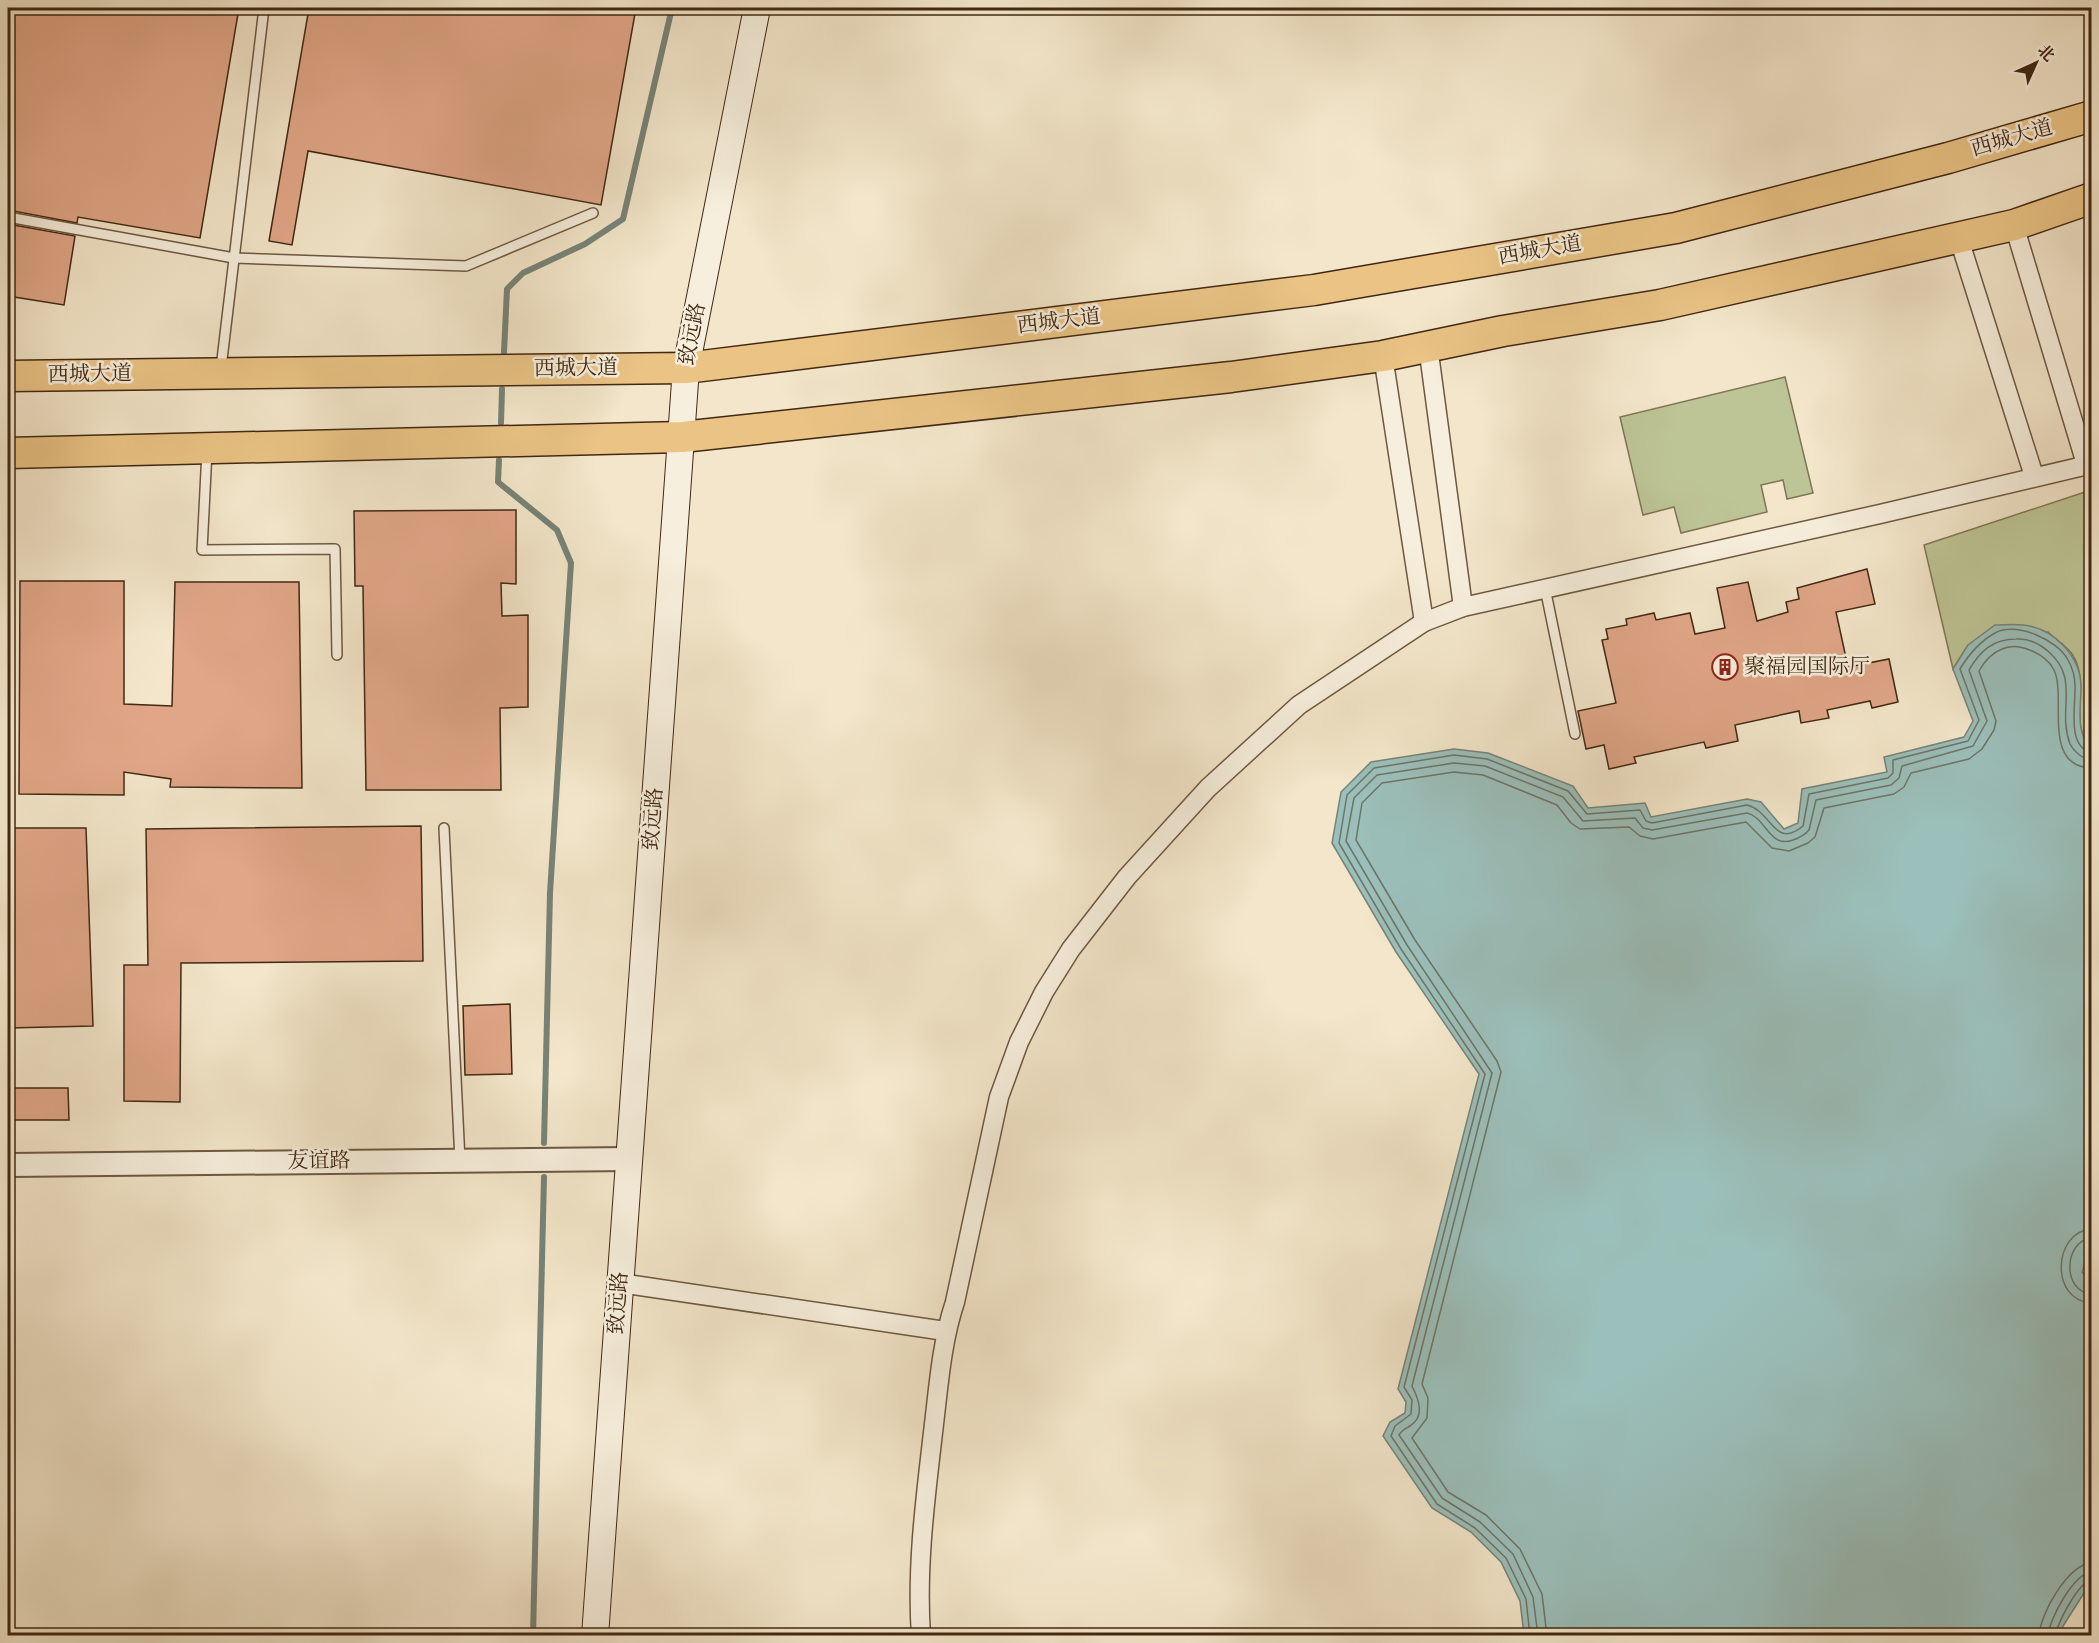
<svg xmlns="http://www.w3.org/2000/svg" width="2099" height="1643" viewBox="0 0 2099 1643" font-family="'Old Standard TT','Noto Serif SC',serif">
  <rect width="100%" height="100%" fill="#f3e6ca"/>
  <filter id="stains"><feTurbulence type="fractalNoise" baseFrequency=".00333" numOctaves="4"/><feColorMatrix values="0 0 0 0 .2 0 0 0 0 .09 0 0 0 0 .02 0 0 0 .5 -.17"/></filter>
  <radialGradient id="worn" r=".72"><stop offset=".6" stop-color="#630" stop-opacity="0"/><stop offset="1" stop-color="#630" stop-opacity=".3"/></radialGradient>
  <g fill="#bdc495" stroke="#7f7654" stroke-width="1.5">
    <polygon points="1785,377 1813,493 1787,499 1783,480 1761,485 1767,512 1681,533 1674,507 1643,515 1620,417"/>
    <path d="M2091,490V748C2067,722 2092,684 2072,654C2067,646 2055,639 2048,632L1968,645L1953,669L1924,545Z"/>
  </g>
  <path fill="#9bbfba" stroke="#778377" stroke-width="1.5" d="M1995,625C2004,625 2014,624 2023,625C2053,628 2081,656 2081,687C2081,709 2075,731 2091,748L2092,1244L2082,1272L2092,1283L2091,1582L2063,1626L2061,1635H1524L1520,1601L1501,1562L1471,1532L1432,1508L1383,1436L1390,1422L1405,1413L1406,1402L1398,1389L1479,1074L1396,952L1332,843L1341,792L1371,762L1454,749L1488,753L1573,786L1588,808L1645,803L1651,817L1747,799L1761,802L1784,829L1798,823L1802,789L1887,772L1884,757L1964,737L1973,721L1953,669L1968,645Z"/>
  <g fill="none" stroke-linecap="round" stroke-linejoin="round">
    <g stroke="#6e7466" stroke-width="1.5">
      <path d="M2092,1229C2053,1231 2049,1301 2092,1303"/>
      <path d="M2092,1238C2064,1240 2061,1292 2092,1294"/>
      <path d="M1530,1636L1526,1599L1506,1558L1475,1528L1437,1504L1391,1436L1395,1426L1411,1414L1412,1400L1404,1387L1485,1074L1401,949L1339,843L1347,795L1374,768L1454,755L1487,759L1568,791L1587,814L1640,810L1646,821L1652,823L1747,805C1772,811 1774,850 1803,826L1809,794L1888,778L1893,773V760L1968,741L1979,720L1960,669C1969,654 1979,642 1995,633C2015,621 2058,640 2068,660C2072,667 2075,678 2075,686C2076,703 2066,749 2092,752"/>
      <path d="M1538,1636L1533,1597L1513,1554L1480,1522L1442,1498L1399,1435C1402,1430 1405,1429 1410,1426C1426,1416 1418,1398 1412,1386L1492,1073L1407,945L1346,841L1354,798L1377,775L1454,763L1485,766L1563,797L1583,821L1635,818L1643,828L1652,830L1747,813C1766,817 1769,849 1793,840C1799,838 1804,836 1809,830L1816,800L1891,785L1899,778L1902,766L1973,746L1987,721L1969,670C1980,651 1993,639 2016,639C2029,638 2040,644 2049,652C2080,679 2057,710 2070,744C2074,752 2082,759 2092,759"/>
      <path d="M1547,1636L1542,1594L1520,1549L1486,1515L1448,1492L1412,1438L1427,1418L1428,1398L1422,1384L1501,1072L1497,1061L1415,940L1356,840L1362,803L1382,783L1454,772L1483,775L1557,805L1571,823L1580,829L1629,827L1640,836L1653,839L1746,822L1772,848L1789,851L1808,843L1815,837L1824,808L1894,794L1904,787L1911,773L1969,759L1982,749L1994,730L1996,721L1979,671C1984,662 1992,653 2002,649C2018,641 2046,654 2054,670C2067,697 2041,767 2092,768"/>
      <path d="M2039,1636C2040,1614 2068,1564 2092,1563"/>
      <path d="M2048,1636C2049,1619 2074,1573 2092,1572"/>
      <path d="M2056,1636C2057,1623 2079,1581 2092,1580"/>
    </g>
    <g stroke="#778377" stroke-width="6">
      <polyline points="504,352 507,289 523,273 585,244 623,219 672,8"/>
      <polyline points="501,423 502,389"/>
      <polyline points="499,460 498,482 557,530 571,563 550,893 544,1143"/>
      <polyline points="533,1636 544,1177"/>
    </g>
  </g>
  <g fill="#e0a687" stroke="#412812" stroke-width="1.5">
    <polygon points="8,8 239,8 200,238 78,217 77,223 8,210"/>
    <polygon points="309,8 636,8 601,205 308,151 292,245 269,241"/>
    <polygon points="8,224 75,236 64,305 8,296"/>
    <polygon points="516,510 516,584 501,583 502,616 528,615 528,707 500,708 501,790 366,790 363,586 355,586 354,511"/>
    <polygon points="1867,569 1875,604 1836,612 1848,667 1889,659 1898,702 1872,708 1870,701 1827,710 1829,718 1801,723 1799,711 1735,725 1738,741 1706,748 1704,742 1634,757 1636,763 1609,769 1604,745 1586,749 1578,711 1616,703 1602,640 1608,639 1606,629 1627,625 1626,619 1654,613 1656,620 1690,613 1695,634 1725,628 1717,588 1748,582 1757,621 1788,612 1786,602 1799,599 1797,588"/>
    <polygon points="20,581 124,581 124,704 172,706 175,582 299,582 302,788 170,787 171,779 124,772 124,795 19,794"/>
    <polygon points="421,826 423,961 181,963 180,1102 124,1101 124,965 148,965 146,829"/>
    <polygon points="8,828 86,828 93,1026 8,1028"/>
    <polygon points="510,1004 512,1074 465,1075 463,1006"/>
    <polygon points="8,1088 68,1088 69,1120 8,1120"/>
  </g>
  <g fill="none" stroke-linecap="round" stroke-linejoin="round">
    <g stroke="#6e5840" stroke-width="12">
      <g id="service">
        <polyline points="8,217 234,258 466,266 593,213"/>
        <polyline points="221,368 264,8"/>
        <polyline points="207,451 202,550 335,549 337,655"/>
        <polyline points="1545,588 1575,734"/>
        <polyline points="444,828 460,1161"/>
      </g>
    </g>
    <g stroke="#6e5840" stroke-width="21">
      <g id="minor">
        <polyline points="2014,225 2086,464"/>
        <polyline points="1959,239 2034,476"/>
        <polyline points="1428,346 1463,607"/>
        <polyline points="1383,356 1424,622"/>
        <polyline points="620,1283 945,1331"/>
        <path d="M921,1636C916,1565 926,1494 934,1424C939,1382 942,1341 955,1302L999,1097L1019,1042L1044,992L1071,949L1127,877L1208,788L1299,705L1424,622L1463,607L1880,514L2092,464"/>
      </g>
    </g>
    <g stroke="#6e5840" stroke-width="26">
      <polyline id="tertiary" points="8,1165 630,1159"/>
    </g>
    <g stroke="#412812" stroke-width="28">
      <polyline id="secondary" points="595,1636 686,368 757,8"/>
    </g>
    <g stroke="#412812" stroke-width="33">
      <g id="trunk">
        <polyline points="8,376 686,368 1314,290 1676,228 1948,158 2092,116"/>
        <polyline points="8,453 682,437 1231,377 1383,356 1503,331 1660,305 2014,225 2092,198"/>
      </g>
    </g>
    <use href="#service" stroke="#f7efdd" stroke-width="9"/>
    <use href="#minor" stroke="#f7efdd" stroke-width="18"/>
    <use href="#tertiary" stroke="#f7efdd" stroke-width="22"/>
    <use href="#secondary" stroke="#f7efdd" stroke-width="26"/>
    <use href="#trunk" stroke="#eac385" stroke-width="30"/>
  </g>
  <defs>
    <g id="building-ring" transform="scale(1.35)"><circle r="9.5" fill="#f7efdd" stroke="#8f2418" stroke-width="1.5"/><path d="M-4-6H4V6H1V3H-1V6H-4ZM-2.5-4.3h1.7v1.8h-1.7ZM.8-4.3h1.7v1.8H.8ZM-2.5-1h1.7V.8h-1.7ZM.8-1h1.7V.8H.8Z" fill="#8f2418"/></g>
  </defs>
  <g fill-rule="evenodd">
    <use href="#building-ring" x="1725" y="667"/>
  </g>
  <g text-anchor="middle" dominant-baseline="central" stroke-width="5" stroke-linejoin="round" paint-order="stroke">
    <g font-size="21" fill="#412812" stroke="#f7efdd">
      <text transform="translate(2012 139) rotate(-16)">西城大道</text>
      <text transform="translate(1540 251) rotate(-10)">西城大道</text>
      <text transform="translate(1059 322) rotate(-7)">西城大道</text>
      <text transform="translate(693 334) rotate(-79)">致远路</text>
      <text transform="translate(576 369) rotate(-1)">西城大道</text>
      <text transform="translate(90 375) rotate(-1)">西城大道</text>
      <text transform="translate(654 819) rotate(-86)">致远路</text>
      <text transform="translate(319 1162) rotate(-1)">友谊路</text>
      <text transform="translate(619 1303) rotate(-86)">致远路</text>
    </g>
    <g font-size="21" fill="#412812" stroke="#f7efdd" text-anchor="start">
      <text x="1744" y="667">聚福园国际厅</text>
    </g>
  </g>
  <rect width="2099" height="1643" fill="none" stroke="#f3e6ca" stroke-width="30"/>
  <rect x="9" y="9" width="2081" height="1625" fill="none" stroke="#412812" stroke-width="3"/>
  <rect x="15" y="15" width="2069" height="1613" fill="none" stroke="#412812" stroke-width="1.5"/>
  <g transform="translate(2036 63) rotate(45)" stroke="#f7efdd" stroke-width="4.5" paint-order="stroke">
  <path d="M0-4.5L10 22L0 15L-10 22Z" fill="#412812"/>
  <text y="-9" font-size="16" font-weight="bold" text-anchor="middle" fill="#412812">北</text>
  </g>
  <rect width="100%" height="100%" filter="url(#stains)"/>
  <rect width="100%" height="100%" fill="url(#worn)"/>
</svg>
